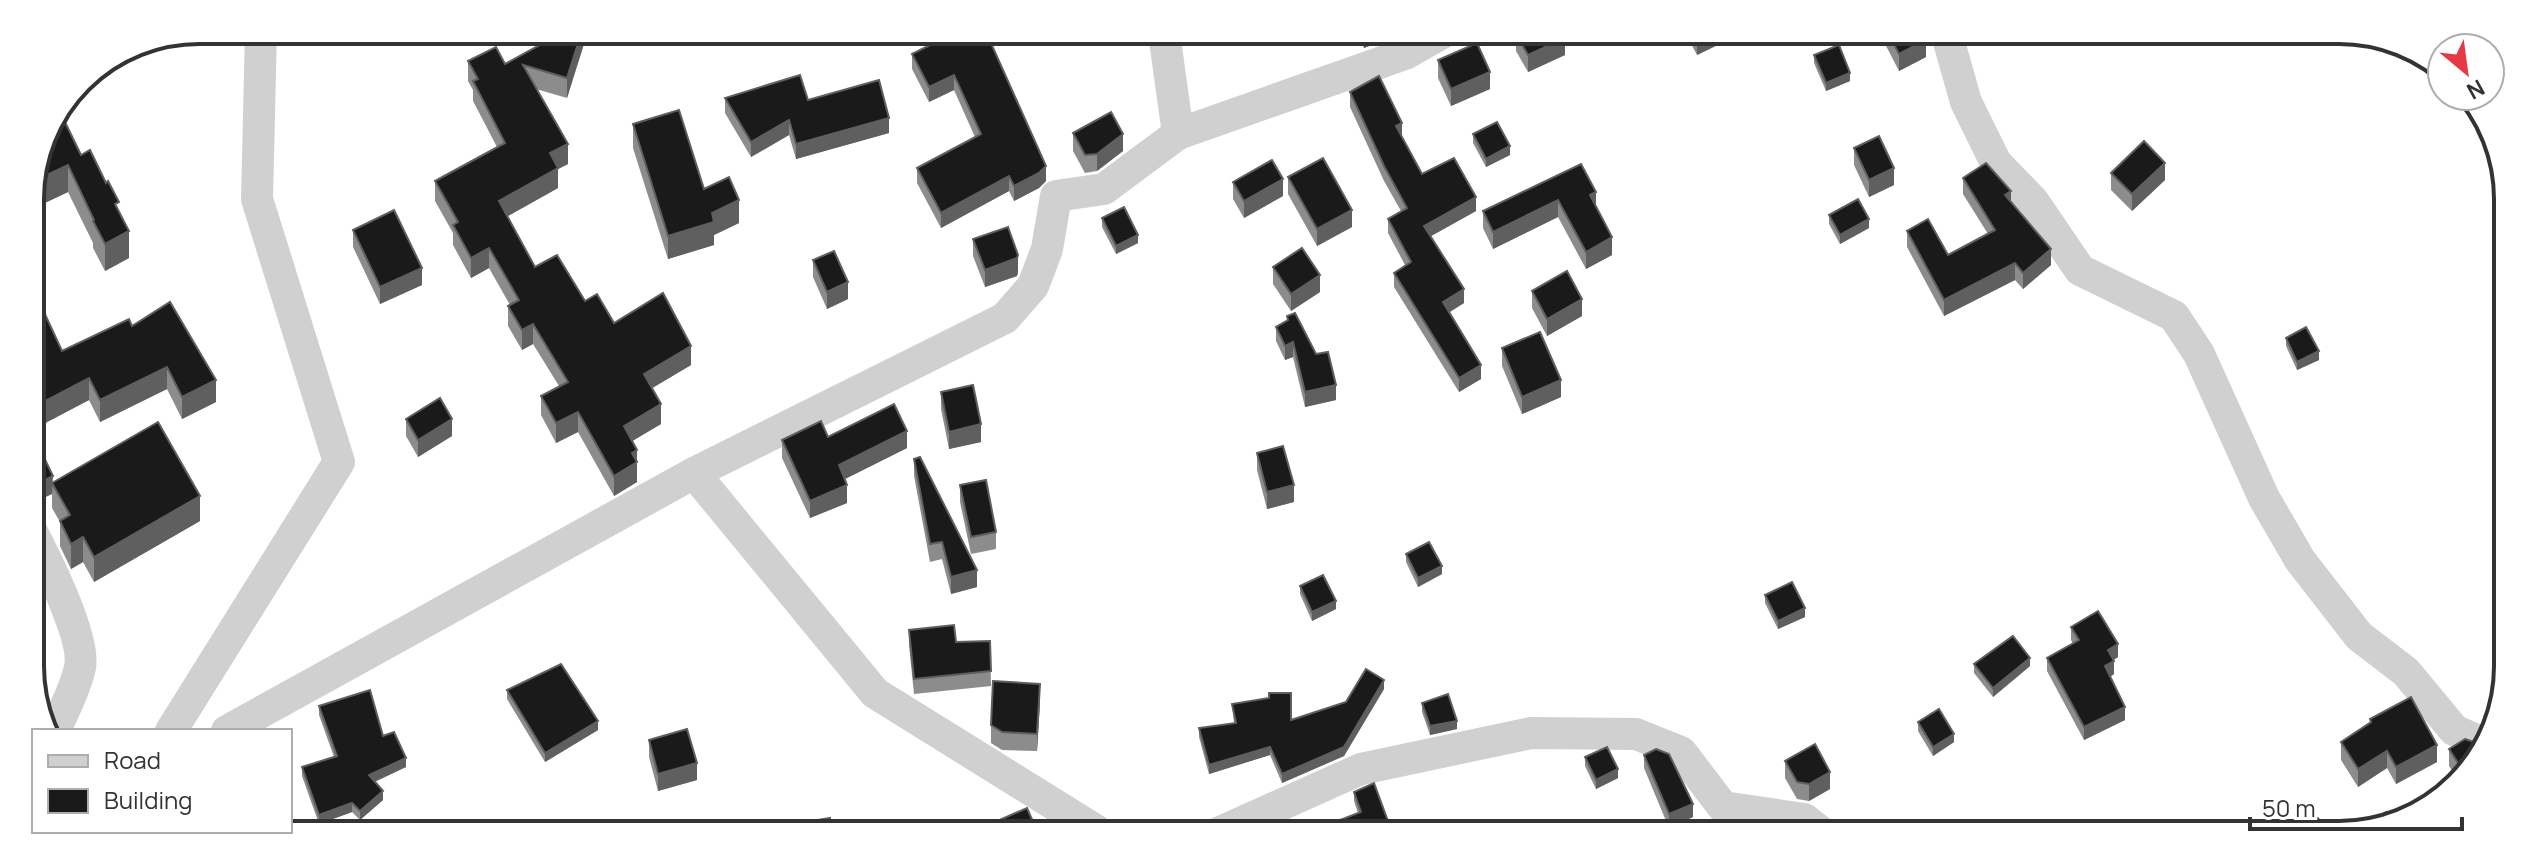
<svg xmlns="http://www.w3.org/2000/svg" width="2538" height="865" viewBox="0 0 2538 865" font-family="Manrope,sans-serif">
  <rect width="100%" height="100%" fill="#fff"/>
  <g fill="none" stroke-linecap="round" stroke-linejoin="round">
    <g stroke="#d0d0d0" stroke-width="32">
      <polyline points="1164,33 1178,134"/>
      <polyline points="1947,35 1966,102 1996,163 2033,201 2080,270 2174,316 2199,354 2264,498 2300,560 2359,636 2406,672 2454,730 2481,742"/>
      <polyline points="694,473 875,693 1097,831"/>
      <path d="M32,532C46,559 86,639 80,667C76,688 63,711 55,731"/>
      <polyline points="171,731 339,462 257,199 261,30"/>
      <polyline points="227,731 694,473 1005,318 1033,286 1047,249 1056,196 1104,189 1178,134 1405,54 1442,33"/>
      <polyline points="1220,832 1361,769 1531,733 1636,734 1681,752 1723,807 1804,819 1822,833"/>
    </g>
  </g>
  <g fill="#8c8c8c">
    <polygon points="543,31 588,31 567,98 536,89 568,164 558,169 558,188 508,216 535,267 614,323 691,365 652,388 661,424 632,441 637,450 637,482 614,496 578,432 556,443 541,415 541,396 559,386 533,344 522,350 508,326 508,306 510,305 489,268 471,278 453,245 453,233 435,201 435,181 497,147 473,101 473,90 468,81 468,61 505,64 545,42"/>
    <polygon points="947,32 999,32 989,38 1046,181 1039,188 1014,201 1009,191 941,228 917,183 917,168 975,137 954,90 929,102 912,69 912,54 949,35"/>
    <polygon points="1356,33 1402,33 1364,48"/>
    <polygon points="1516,34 1565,55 1528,72 1516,51"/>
    <polygon points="1686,34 1732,34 1732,38 1697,55"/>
    <polygon points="1882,35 1923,35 1926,57 1899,71 1882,38"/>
    <polygon points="1814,55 1850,81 1826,91 1814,63"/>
    <polygon points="1438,60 1490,89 1451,106 1438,78"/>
    <polygon points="1350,92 1402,137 1422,174 1476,211 1431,236 1464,303 1450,312 1481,379 1459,392 1394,287 1394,273 1405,265 1388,233 1388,219 1401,211 1384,181 1350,107"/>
    <polygon points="725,98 808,100 889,133 796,159 789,135 751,157 725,113"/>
    <polygon points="633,124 704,189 739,223 714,235 714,245 668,259 633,148"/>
    <polygon points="1073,133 1123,151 1097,171 1085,173 1073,151"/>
    <polygon points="1473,134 1510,155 1486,167 1473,143"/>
    <polygon points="1854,148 1894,185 1869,197 1854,165"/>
    <polygon points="81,155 119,212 129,258 105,271 93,248 93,243 68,192 30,210 30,189"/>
    <polygon points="1581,164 1612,255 1586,269 1558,217 1493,249 1483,228 1483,211"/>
    <polygon points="2111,173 2165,180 2132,211 2111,190"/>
    <polygon points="1288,177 1352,227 1317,246 1288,194"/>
    <polygon points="1963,178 2011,202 2051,265 2023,289 2015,280 1944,316 1907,247 1907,231 1948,255 1988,234 1963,194"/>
    <polygon points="1233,182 1283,196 1244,218 1233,199"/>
    <polygon points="1829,215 1869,228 1840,244 1829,224"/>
    <polygon points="1102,218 1138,243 1116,254 1102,227"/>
    <polygon points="353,230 422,285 380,304 353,247"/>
    <polygon points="973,239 1018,272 1017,276 985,287 973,256"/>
    <polygon points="813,260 848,299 827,309 813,277"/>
    <polygon points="1273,267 1320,292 1291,311 1273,284"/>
    <polygon points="31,284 62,351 132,326 216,402 182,419 167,389 100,422 89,400 32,430"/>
    <polygon points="1532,291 1582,316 1547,336 1532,308"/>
    <polygon points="1287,316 1336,400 1305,407 1293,357 1285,360 1276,341 1276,327 1287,321"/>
    <polygon points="2286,338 2319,360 2297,370 2286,346"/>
    <polygon points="1502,348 1561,397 1522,414 1502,366"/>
    <polygon points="941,392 981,442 949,449 941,409"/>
    <polygon points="406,419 452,436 418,457 406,436"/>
    <polygon points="828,437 907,448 845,479 847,503 810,518 782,458 782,440"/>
    <polygon points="1257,453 1294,502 1267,509 1257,470"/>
    <polygon points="914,459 977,587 951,594 942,559 930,562 914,476"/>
    <polygon points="53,483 200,521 94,582 83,562 71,569 60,546 60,522 52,508 52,494 32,503"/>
    <polygon points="960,485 996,532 996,549 971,554 960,502"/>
    <polygon points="1406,554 1442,574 1418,587 1406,562"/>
    <polygon points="1300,586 1336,609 1312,621 1300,594"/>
    <polygon points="1765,595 1805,617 1778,629 1765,603"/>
    <polygon points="2071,627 2118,657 2113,660 2114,674 2110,677 2125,720 2084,740 2047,671 2047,658 2073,644 2071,640"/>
    <polygon points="909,630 956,642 990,641 991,686 914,694 909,645"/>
    <polygon points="1974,664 2030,666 1993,697 1974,673"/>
    <polygon points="1384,689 1344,756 1282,783 1270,755 1209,774 1199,737 1199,728 1234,723 1232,704 1291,720"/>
    <polygon points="507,690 598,730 545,762 507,699"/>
    <polygon points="1040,701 1037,751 1002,750 991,743 991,725"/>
    <polygon points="1422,703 1457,729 1430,735 1422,712"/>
    <polygon points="319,706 406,767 375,782 383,800 360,820 352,812 319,824 302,776 302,767 334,757 319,715"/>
    <polygon points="2370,719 2437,762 2396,784 2387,768 2358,787 2341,760 2341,742 2370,723"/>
    <polygon points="1918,722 1954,742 1933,756 1918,731"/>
    <polygon points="649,740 697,780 658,791 649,757"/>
    <polygon points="2474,742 2480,742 2457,778 2449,766 2449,749"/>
    <polygon points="1644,755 1693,817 1669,828 1644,768"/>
    <polygon points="1585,757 1618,778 1596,789 1585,766"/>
    <polygon points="1785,761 1830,789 1809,801 1797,799 1785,778"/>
    <polygon points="1354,792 1392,832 1319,832 1319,828 1358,813 1354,801"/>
  </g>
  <g fill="#5f5f5f">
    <polygon points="582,31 588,31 567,98 567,78"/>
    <polygon points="983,32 999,32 983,41"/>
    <polygon points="1285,33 1299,33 1285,40"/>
    <polygon points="1364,33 1402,33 1364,48"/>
    <polygon points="1705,34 1732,34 1732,38 1697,55 1697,38"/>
    <polygon points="1565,38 1565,55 1528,72 1528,55"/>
    <polygon points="1926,40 1926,57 1899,71 1899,54"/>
    <polygon points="1490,72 1490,89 1451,106 1451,89"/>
    <polygon points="1850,73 1850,81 1826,91 1826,83"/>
    <polygon points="954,75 954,90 929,102 929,87"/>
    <polygon points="889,118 889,133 796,159 796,144"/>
    <polygon points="789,120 789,135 751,157 751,142"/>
    <polygon points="1402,123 1402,137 1396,126"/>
    <polygon points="1123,134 1123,151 1097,171 1097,154"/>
    <polygon points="568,144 568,164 558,169 558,188 499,221 499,201 550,153"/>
    <polygon points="1510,146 1510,155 1486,167 1486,159"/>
    <polygon points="2165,163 2165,180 2132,211 2132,194"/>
    <polygon points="68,165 68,192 30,210 30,189 32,182"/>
    <polygon points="1046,166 1046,181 1039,188 1014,201 1014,186"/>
    <polygon points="1894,168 1894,185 1869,197 1869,180"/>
    <polygon points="1009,176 1009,191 941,228 941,213"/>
    <polygon points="1283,179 1283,196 1244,218 1244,201"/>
    <polygon points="2011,191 2011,207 2005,195"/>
    <polygon points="1596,192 1596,209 1590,195"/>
    <polygon points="1476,197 1476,211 1424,240 1424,226"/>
    <polygon points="739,200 739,223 714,235 714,245 668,259 668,236"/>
    <polygon points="1558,200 1558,217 1493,249 1493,232"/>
    <polygon points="1352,210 1352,227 1317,246 1317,229"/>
    <polygon points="1869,219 1869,228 1840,244 1840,235"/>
    <polygon points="129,231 129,258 105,271 105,244"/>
    <polygon points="1138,235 1138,243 1116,254 1116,246"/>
    <polygon points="1612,237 1612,255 1586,269 1586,252"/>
    <polygon points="489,248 489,268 471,278 471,258"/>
    <polygon points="2051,249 2051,265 2023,289 2023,273"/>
    <polygon points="1018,255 1018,272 1017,276 985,287 985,270"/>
    <polygon points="2015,263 2015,280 1944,316 1944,300"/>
    <polygon points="422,268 422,285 380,304 380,287"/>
    <polygon points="1320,275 1320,292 1291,311 1291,294"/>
    <polygon points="848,282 848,299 827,309 827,292"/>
    <polygon points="1464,289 1464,303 1443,316 1443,302"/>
    <polygon points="1582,299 1582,316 1547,336 1547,319"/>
    <polygon points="533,324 533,344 522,350 522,330"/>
    <polygon points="1293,342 1293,357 1285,360 1285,346"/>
    <polygon points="691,346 691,365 644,393 644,374"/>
    <polygon points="2319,351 2319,360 2297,370 2297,362"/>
    <polygon points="1481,365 1481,379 1459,392 1459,378"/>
    <polygon points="167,367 167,389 100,422 100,400"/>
    <polygon points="89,378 89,400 32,430 32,408"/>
    <polygon points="216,380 216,402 182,419 182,397"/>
    <polygon points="1561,380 1561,397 1522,414 1522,397"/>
    <polygon points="1336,385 1336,400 1305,407 1305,392"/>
    <polygon points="661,404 661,424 624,446 624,426"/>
    <polygon points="578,412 578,432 556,443 556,423"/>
    <polygon points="452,419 452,436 418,457 418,440"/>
    <polygon points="981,424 981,442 949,449 949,432"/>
    <polygon points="907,431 907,448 839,482 839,465"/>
    <polygon points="637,450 637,482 614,496 614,476 632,453"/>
    <polygon points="53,476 52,494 32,503 32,486"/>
    <polygon points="847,485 847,503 810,518 810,501"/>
    <polygon points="1294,485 1294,502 1267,509 1267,492"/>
    <polygon points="200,496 200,521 94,582 94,557"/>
    <polygon points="83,537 83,562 71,569 71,544"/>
    <polygon points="1442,566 1442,574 1418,587 1418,578"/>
    <polygon points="977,570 977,587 951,594 951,577"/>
    <polygon points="1336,601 1336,609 1312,621 1312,612"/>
    <polygon points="1805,608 1805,617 1778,629 1778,621"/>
    <polygon points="2118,644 2118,657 2108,664 2108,650"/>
    <polygon points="2030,658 2030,666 1993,697 1993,688"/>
    <polygon points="2114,661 2114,674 2105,680 2105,666"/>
    <polygon points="1384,680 1384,689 1344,756 1282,783 1282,774"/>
    <polygon points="41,684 41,700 35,703 33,698 33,688"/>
    <polygon points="1040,684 1040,701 1037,751 1037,734"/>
    <polygon points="2125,707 2125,720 2084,740 2084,727"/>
    <polygon points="598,721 598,730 545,762 545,753"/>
    <polygon points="1457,721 1457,729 1430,735 1430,726"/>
    <polygon points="1954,734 1954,742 1933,756 1933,747"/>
    <polygon points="2437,745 2437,762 2396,784 2396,767"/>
    <polygon points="1270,747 1270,755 1209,774 1209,765"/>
    <polygon points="2387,751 2387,768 2358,787 2358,769"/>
    <polygon points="406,758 406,767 369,784 369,775"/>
    <polygon points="697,763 697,780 658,791 658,774"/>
    <polygon points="1618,769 1618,778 1596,789 1596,780"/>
    <polygon points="1830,772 1830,789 1809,801 1809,784"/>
    <polygon points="383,791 383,800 360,820 360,811"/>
    <polygon points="352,803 352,812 319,824 319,815"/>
    <polygon points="1693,804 1693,817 1669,828 1669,814"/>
  </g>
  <g fill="#1a1a1a" stroke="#5f5f5f" stroke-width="2">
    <polygon points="547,31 582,31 567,78 523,65 568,144 550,153 558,168 499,201 535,267 557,255 585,301 597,294 614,323 663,293 691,346 644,374 661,404 624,426 637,450 632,453 637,462 614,476 578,412 556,423 541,396 568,382 533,324 522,330 508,306 519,300 489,248 471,258 453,225 458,222 435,181 505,143 473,81 478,79 468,61 496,47 505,64 549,40"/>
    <polygon points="956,32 986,32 1046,166 1039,173 1014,186 1009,176 941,213 917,168 981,134 954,75 929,87 912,54"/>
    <polygon points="1516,34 1563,34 1565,38 1528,55"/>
    <polygon points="1695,34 1705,34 1697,38"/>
    <polygon points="1889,35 1923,35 1926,40 1899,54"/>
    <polygon points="1477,43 1490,72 1451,89 1438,60"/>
    <polygon points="1839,45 1850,73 1826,83 1814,55"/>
    <polygon points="800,75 808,100 879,80 889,118 796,144 789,120 751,142 725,98"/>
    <polygon points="1379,76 1402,123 1396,126 1422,174 1454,158 1476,197 1424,226 1464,289 1443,302 1481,365 1459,378 1394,273 1411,262 1388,219 1407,208 1384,166 1350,92"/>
    <polygon points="679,110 704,189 729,177 739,200 712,213 714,222 668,236 633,124"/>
    <polygon points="1111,112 1123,134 1097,154 1085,155 1073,133"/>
    <polygon points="64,120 81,155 90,150 106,183 108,181 119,202 115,204 129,231 105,244 93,221 94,220 68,165 32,182 43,134 48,128"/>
    <polygon points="1497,122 1510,146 1486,159 1473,134"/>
    <polygon points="1879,136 1894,168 1869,180 1854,148"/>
    <polygon points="2144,141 2165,163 2132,194 2111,173"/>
    <polygon points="1323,158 1352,210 1317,229 1288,177"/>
    <polygon points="1272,160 1283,179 1244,201 1233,182"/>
    <polygon points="1986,163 2011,191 2005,195 2051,249 2023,273 2015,263 1944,300 1907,231 1928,219 1948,255 1995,230 1963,178"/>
    <polygon points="1581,164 1596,192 1590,195 1612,237 1586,252 1558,200 1493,232 1483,211"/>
    <polygon points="1858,199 1869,219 1840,235 1829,215"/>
    <polygon points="1124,207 1138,235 1116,246 1102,218"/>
    <polygon points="394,210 422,268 380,287 353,230"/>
    <polygon points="1008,227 1018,255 1017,258 985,270 973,239"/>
    <polygon points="1302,248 1320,275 1291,294 1273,267"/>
    <polygon points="834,251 848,282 827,292 813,260"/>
    <polygon points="1567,271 1582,299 1547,319 1532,291"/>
    <polygon points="31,284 62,351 129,319 132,326 170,302 216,380 182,397 167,367 100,400 89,378 32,408"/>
    <polygon points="1295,313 1316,354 1328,352 1336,385 1305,392 1293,342 1285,346 1276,327 1288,320 1287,316"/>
    <polygon points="2306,327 2319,351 2297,362 2286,338"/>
    <polygon points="1540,332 1561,380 1522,397 1502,348"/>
    <polygon points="973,385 981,424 949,432 941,392"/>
    <polygon points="440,398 452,419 418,440 406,419"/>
    <polygon points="894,404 907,431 839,465 847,485 810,501 782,440 821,421 828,437"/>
    <polygon points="158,422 200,496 94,557 83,537 71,544 60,521 70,515 52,483"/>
    <polygon points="33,435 53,476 32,486 32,436"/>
    <polygon points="1283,446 1294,485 1267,492 1257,453"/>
    <polygon points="920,457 977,570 951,577 942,542 930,544 914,459"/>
    <polygon points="986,480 996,532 971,537 960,485"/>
    <polygon points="1429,542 1442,566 1418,578 1406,554"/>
    <polygon points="1323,575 1336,601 1312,612 1300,586"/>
    <polygon points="1792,582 1805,608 1778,621 1765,595"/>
    <polygon points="2098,611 2118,644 2108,650 2114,661 2105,666 2125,707 2084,727 2047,658 2079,640 2071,627"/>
    <polygon points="954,625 956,642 990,641 991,671 914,679 909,630"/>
    <polygon points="2013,636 2030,658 1993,688 1974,664"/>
    <polygon points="561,664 598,721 545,753 507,690"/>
    <polygon points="33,668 41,684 33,688"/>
    <polygon points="1366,669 1384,680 1344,747 1282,774 1270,747 1209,765 1199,728 1236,723 1232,704 1269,698 1269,693 1291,693 1291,720 1346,702"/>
    <polygon points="993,681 1040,684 1037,734 1002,732 991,725"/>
    <polygon points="370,690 383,736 394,732 406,758 369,775 383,791 360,811 352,803 319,815 302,767 337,756 319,706"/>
    <polygon points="1448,694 1457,721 1430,726 1422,703"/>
    <polygon points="2411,697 2437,745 2396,767 2387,751 2358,769 2341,742 2371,722 2370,719"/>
    <polygon points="1939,709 1954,734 1933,747 1918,722"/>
    <polygon points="687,729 697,763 658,774 649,740"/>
    <polygon points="2465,739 2474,742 2480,742 2462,769 2449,749"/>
    <polygon points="1815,744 1830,772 1809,784 1797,782 1785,761"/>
    <polygon points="1607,747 1618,769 1596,780 1585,757"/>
    <polygon points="1656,749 1669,754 1693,804 1669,814 1644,755"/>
    <polygon points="1374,783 1392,832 1321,832 1319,828 1361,812 1354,792"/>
    <polygon points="1027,808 1037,831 981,831 979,829"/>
    <polygon points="2386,812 2391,819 2360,830 2359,828"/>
    <polygon points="830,818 832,831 783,831 782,826"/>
    <polygon points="2318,818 2328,835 2288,834"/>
    <polygon points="1293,822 1296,832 1266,832 1265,831"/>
    <polygon points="1464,822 1469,832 1447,832 1446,830"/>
    <polygon points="1790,823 1802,828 1804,833 1768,833"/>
  </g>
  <path d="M0 0H2538V865H0ZM199 44H2339A155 155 0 0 1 2494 199V666A155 155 0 0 1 2339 821H199A155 155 0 0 1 44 666V199A155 155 0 0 1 199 44Z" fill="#fff" fill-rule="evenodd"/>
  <path fill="none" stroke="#333" stroke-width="4" d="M199 44H2339A155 155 0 0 1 2494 199V666A155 155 0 0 1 2339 821H199A155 155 0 0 1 44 666V199A155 155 0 0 1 199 44Z"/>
  <rect x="32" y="729" width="260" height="104" fill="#ffffff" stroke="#adadad" stroke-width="2"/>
  <rect x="48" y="755" width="40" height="12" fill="#d0d0d0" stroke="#adadad" stroke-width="2"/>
  <text x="104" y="769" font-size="24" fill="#333333">Road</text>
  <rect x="48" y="789" width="40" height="24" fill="#1a1a1a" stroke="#adadad" stroke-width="2"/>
  <text x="104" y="809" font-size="24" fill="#333333">Building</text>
  <g transform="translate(2466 72) rotate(151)"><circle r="38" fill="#ffffff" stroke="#adadad" stroke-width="2"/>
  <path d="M0-6L14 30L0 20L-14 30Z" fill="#e63946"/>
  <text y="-12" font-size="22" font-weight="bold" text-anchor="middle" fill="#333333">N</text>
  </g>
  <path d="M2250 817v12h212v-12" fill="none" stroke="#333333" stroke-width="4"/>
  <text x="2262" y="817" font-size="24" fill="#333333" stroke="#ffffff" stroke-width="6" paint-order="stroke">50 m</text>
</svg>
